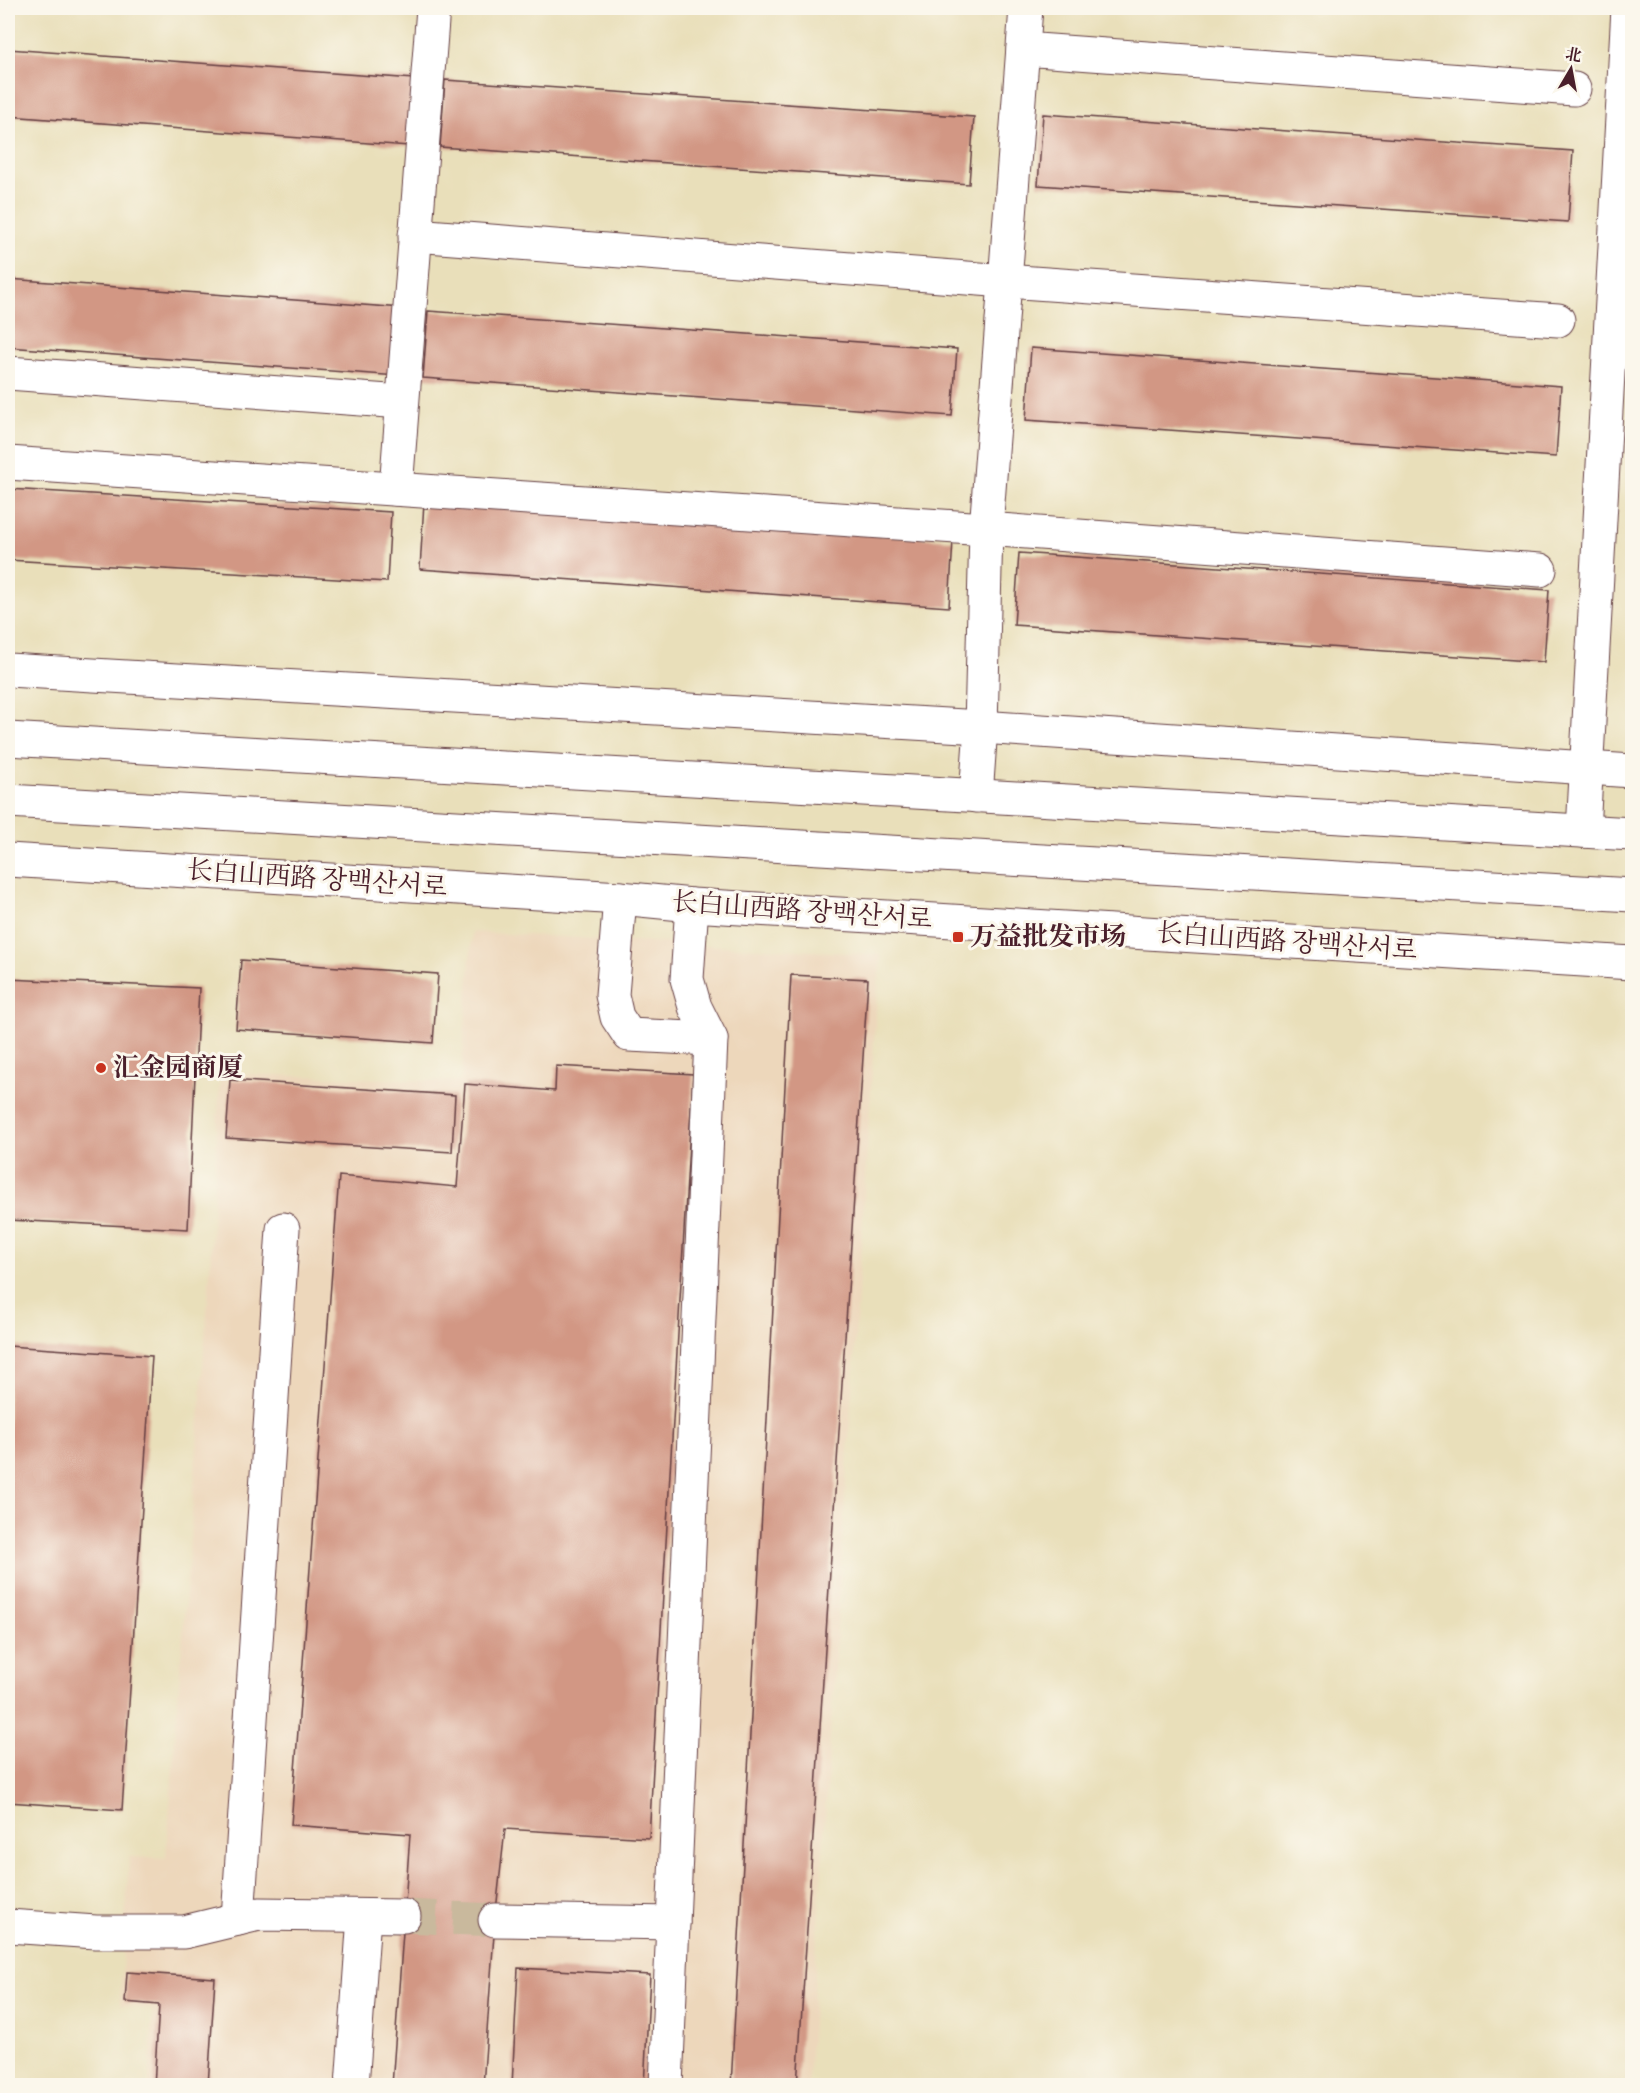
<svg xmlns="http://www.w3.org/2000/svg" width="1640" height="2093" viewBox="0 0 1640 2093" font-family="'IM FELL Double Pica','Noto Serif SC','Noto Serif KR',serif">
  <rect width="100%" height="100%" fill="#fbf7ec"/>
  <filter id="ink" filterUnits="userSpaceOnUse"><feTurbulence type="fractalNoise" baseFrequency=".0167" numOctaves="2"/><feDisplacementMap in="SourceGraphic" scale="12" xChannelSelector="R" yChannelSelector="G"/><feConvolveMatrix kernelMatrix="1 2 1 2 8 2 1 2 1" color-interpolation-filters="sRGB"/></filter>
  <filter id="wash" filterUnits="userSpaceOnUse"><feTurbulence type="fractalNoise" baseFrequency=".008" numOctaves="4" result="noise"/><feDisplacementMap in="SourceGraphic" scale="24" xChannelSelector="R" yChannelSelector="G"/><feGaussianBlur stdDeviation="1.35" result="paint"/><feColorMatrix in="noise" values="0 0 0 0 0 0 0 0 0 0 0 0 0 0 0 0 0 1.4 0 .05"/><feComposite in="paint" operator="in"/></filter>
  <g filter="url(#wash)">
    <rect width="100%" height="100%" fill="#e9dfba"/>
    <polygon fill="#edd7bb" points="472,932 881,955 876,1008 808,2085 149,2085 153,2010 120,2005 129,1857 166,1858 209,1286 220,1073 461,1082"/>
    <g id="blocks">
      <g fill="#d29784">
        <polygon points="8,49 414,79 409,146 8,116"/>
        <polygon points="445,80 974,117 969,184 440,147"/>
        <polygon points="1043,114 1573,151 1568,222 1038,185"/>
        <polygon points="8,279 403,308 398,376 8,347"/>
        <polygon points="428,311 957,349 952,416 423,378"/>
        <polygon points="1031,348 1561,386 1556,457 1026,420"/>
        <polygon points="8,489 391,512 387,582 8,560"/>
        <polygon points="424,502 953,540 949,607 420,569"/>
        <polygon points="1019,553 1549,590 1544,662 1014,625"/>
        <polygon points="241,960 438,974 433,1043 236,1029"/>
        <polygon points="791,975 868,979 797,2086 731,2086"/>
        <polygon points="8,979 199,988 188,1229 8,1220"/>
        <polygon points="556,1066 693,1074 649,1838 505,1829 495,1920 483,2086 392,2086 410,1834 291,1825 339,1176 457,1187 465,1084 555,1091"/>
        <polygon points="230,1080 455,1095 452,1152 226,1138"/>
        <polygon points="8,1346 152,1356 122,1810 8,1802"/>
        <polygon points="518,1968 650,1975 644,2086 512,2086"/>
        <polygon points="127,1972 215,1978 208,2086 154,2086 159,2005 125,2002"/>
      </g>
    </g>
  </g>
  <g filter="url(#ink)">
    <use href="#blocks" fill-opacity="0" stroke="#623c40" stroke-width="1.5"/>
    <g fill="none" stroke-linecap="round" stroke-linejoin="round">
      <polyline stroke="#c9b99d" stroke-width="33" stroke-dasharray="33 16" stroke-linecap="butt" points="404,1916 495,1920"/>
      <g stroke="#623c40" stroke-width="35">
        <g id="minor">
          <polyline points="1023,49 1574,89"/>
          <polyline points="415,235 1005,281 1558,320"/>
          <polyline points="8,373 402,402"/>
          <polyline points="8,463 986,529 1540,570"/>
          <polyline points="396,489 433,8"/>
          <polyline points="8,670 981,727 1632,771"/>
          <polyline points="976,796 981,727 986,529 1026,8"/>
          <polyline points="1583,831 1628,8"/>
          <polyline points="8,860 620,898 692,905 1632,963"/>
          <polyline points="620,898 612,995 617,1017 629,1035 711,1039"/>
          <polyline points="238,1919 283,1229"/>
          <polyline points="495,1920 673,1923"/>
          <polyline points="8,1926 96,1932 184,1932 259,1914 404,1916"/>
          <polyline points="352,2086 364,1916"/>
          <polyline points="666,2086 711,1039 695,1007 687,979 692,905"/>
        </g>
      </g>
      <g stroke="#623c40" stroke-width="35">
        <g id="major">
          <polyline points="8,739 1632,834"/>
          <polyline points="8,801 1632,895"/>
        </g>
      </g>
      <use href="#minor" stroke="#fff" stroke-width="33"/>
      <use href="#major" stroke="#fff" stroke-width="33"/>
    </g>
  </g>
  <g fill="#c8321e" stroke="#fbf7ec" stroke-width="2">
    <rect x="952" y="931" width="12" height="12" rx="3"/>
    <circle cx="101" cy="1068" r="6"/>
  </g>
  <g text-anchor="middle" dominant-baseline="central" stroke-width="6" stroke-linejoin="round" paint-order="stroke">
    <g font-size="26" fill="#4a1f2b" stroke="#fbf7ec">
      <text transform="translate(317 879) rotate(4)">长白山西路 장백산서로</text>
      <text transform="translate(802 911) rotate(4)">长白山西路 장백산서로</text>
      <text transform="translate(1287 942) rotate(4)">长白山西路 장백산서로</text>
    </g>
    <g font-size="26" font-weight="bold" fill="#4a1f2b" stroke="#fbf7ec" text-anchor="start">
      <text x="970" y="937">万益批发市场</text>
      <text x="113" y="1068">汇金园商厦</text>
    </g>
  </g>
  <rect width="1640" height="2093" fill="none" stroke="#fbf7ec" stroke-width="30"/>
  <g transform="translate(1571 69) rotate(10)" stroke="#fbf7ec" stroke-width="4.5" paint-order="stroke">
  <path d="M0-4.5L10 22L0 15L-10 22Z" fill="#4a1f2b"/>
  <text y="-9" font-size="16" font-weight="bold" text-anchor="middle" fill="#4a1f2b">北</text>
  </g>
</svg>
